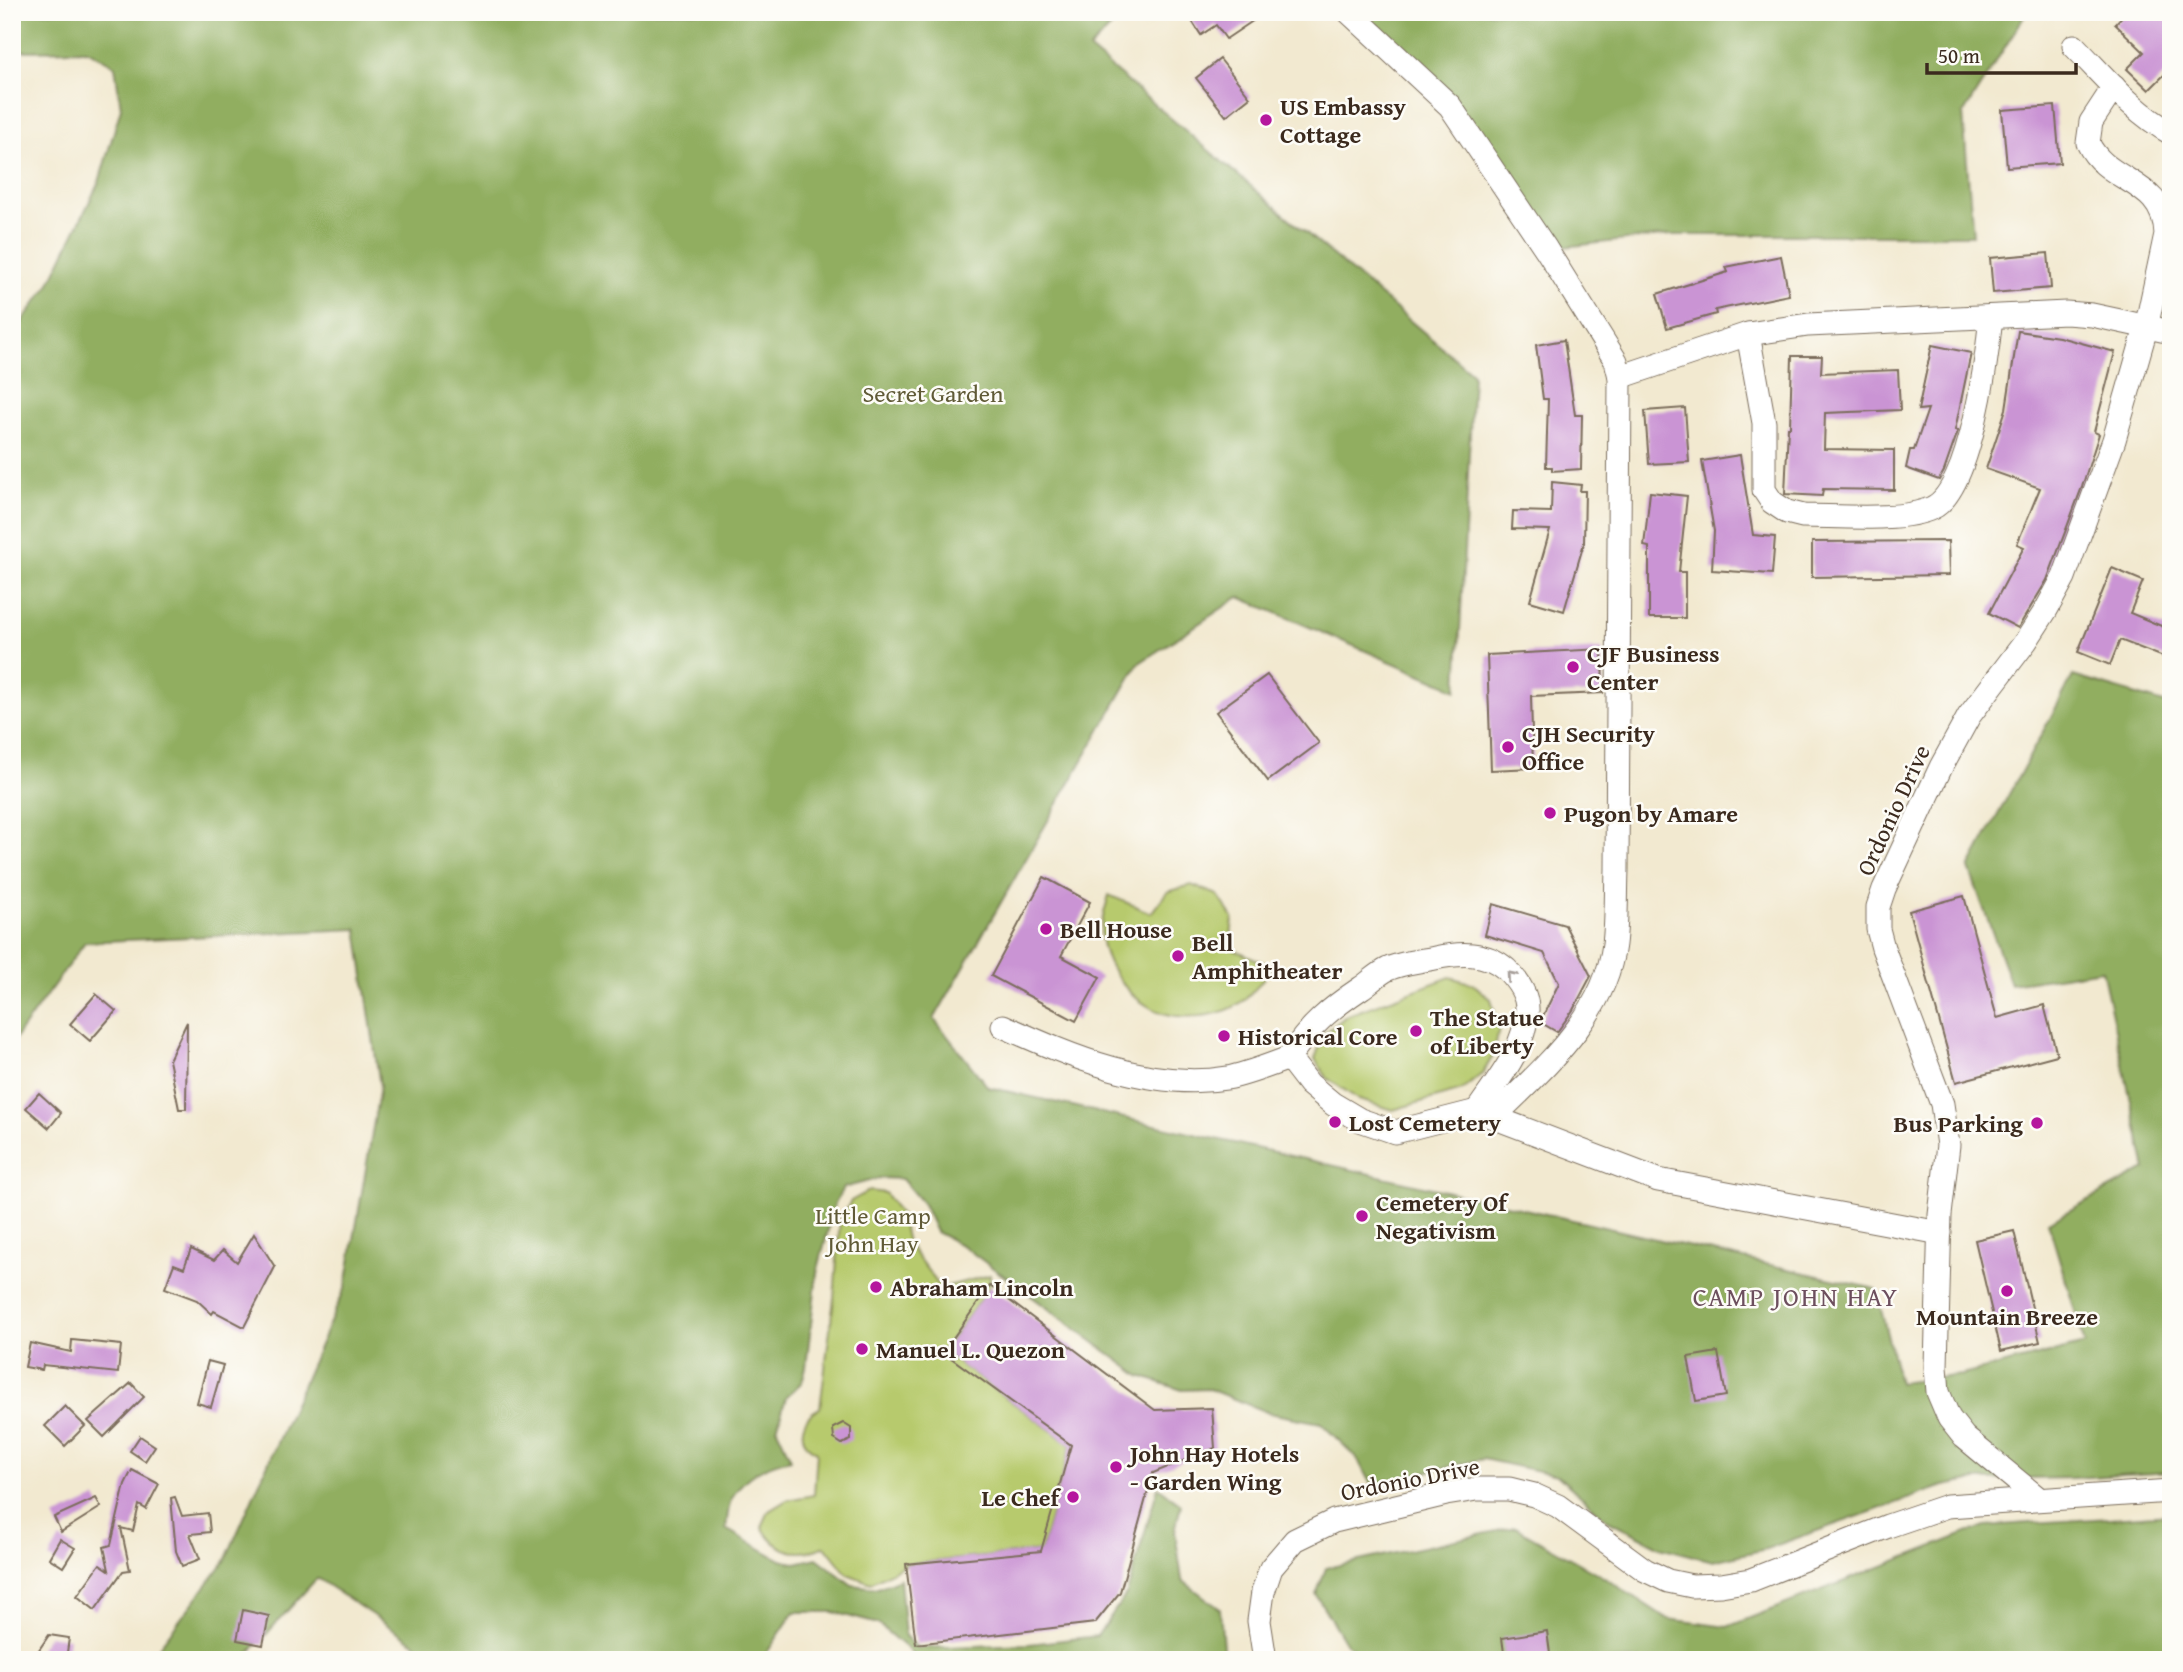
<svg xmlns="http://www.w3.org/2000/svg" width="2183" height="1672" viewBox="0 0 2183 1672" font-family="'Gentium Book Plus',serif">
  <rect width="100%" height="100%" fill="#fdfcf7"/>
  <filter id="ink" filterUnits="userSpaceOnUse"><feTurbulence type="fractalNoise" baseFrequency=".0143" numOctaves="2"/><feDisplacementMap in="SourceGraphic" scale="14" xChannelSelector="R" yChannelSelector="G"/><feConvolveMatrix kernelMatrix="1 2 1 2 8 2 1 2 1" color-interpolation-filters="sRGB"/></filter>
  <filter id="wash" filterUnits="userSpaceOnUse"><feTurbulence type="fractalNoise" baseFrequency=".00686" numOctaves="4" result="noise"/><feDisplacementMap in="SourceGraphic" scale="28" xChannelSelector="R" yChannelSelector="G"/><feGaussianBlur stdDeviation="1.57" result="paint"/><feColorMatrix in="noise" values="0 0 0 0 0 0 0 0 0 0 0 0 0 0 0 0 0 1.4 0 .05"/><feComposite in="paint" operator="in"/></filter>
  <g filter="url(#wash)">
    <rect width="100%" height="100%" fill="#f2e9d0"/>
    <g fill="#b7ca6d" stroke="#797a46" stroke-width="2">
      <path d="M1191,885L1218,895L1233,918L1230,948L1272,966C1260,984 1248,1002 1227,1010C1209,1017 1182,1019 1163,1013C1131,1002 1102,966 1101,932C1101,920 1106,906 1109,895L1151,913L1167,892Z"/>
      <polygon points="1450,977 1473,984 1491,999 1499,1028 1494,1054 1483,1073 1462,1090 1393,1110 1359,1100 1327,1078 1315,1059 1323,1035 1346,1016"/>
      <path d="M869,1191L885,1193L901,1216L907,1243L941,1288L990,1275V1286L943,1352L1071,1445L1041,1551L906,1564L871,1583L847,1574L825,1546C798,1558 777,1553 762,1527L769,1511L787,1500L814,1495L817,1452C795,1442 800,1417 820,1408L834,1298L840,1220L851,1201Z"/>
    </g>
    <g fill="#91ae60" stroke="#666c3f" stroke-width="2">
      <path d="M12,12H1126L1089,49L1473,374L1457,690L1239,597L1138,664L934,1019L988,1087L1876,1289L1899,1383L1962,1375L2085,1344L2048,1222L2146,1169L2102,970L2011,984L1969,868L2073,676L2171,705V1472L2073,1478L1976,1480L1944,1486L1766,1549L1713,1561L1660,1547L1606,1519L1557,1475L1483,1459L1372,1484L1356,1457L1321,1423L1269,1413L1209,1389L1182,1390L1140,1376L963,1246L936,1232L923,1204L902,1179L880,1178L843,1188L835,1203L817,1273L806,1367L802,1382L786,1397L777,1429L791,1459C767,1464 742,1476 731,1500C728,1508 727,1520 726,1529L781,1560L795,1563L817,1558L852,1585L878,1588L900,1579L905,1636L917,1648L1029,1644L1097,1636L1127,1593L1158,1487L1181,1504L1175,1531L1182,1580L1220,1609L1224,1660H920L878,1624L833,1612H794L762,1660H440L317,1578L243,1660H149L225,1561L346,1286L380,1086L357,929L85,942L12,1043V335L49,285L99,182L121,108L115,66L87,50L12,51Z"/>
      <polygon points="1349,12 2027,12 1963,114 1973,235 1671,235 1546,249 1450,106"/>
      <polygon points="2171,1514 2171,1660 1370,1660 1346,1644 1316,1595 1326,1568 1515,1527 1600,1575 1668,1619 1727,1627 1985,1526"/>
    </g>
    <g id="blocks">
      <g fill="#ca94d4">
        <polygon points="1198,12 1266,12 1226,39 1216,25 1201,35 1190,18"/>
        <polygon points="2126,12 2162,12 2171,21 2171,68 2149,90 2127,69 2144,52 2115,24"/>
        <polygon points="1220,59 1250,97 1226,116 1196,78"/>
        <polygon points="2055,106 2060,163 2007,167 2002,110"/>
        <polygon points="2048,253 2051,288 1993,293 1990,258"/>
        <polygon points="1781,256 1789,295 1715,310 1716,314 1667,328 1657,294 1728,272 1726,267"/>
        <polygon points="2018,331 2059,337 2115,352 2094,432 2099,434 2082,487 2047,580 2018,628 1989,613 2024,547 2017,544 2040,488 1986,469 2006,409"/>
        <polygon points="1564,340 1575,415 1582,415 1581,469 1552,471 1552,467 1546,467 1548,399 1543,399 1536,345"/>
        <polygon points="1932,345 1971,353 1955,430 1958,431 1944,471 1939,480 1906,468 1910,450 1914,450 1928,409 1918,410"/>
        <polygon points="1792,356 1822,356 1821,373 1898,370 1900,410 1825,413 1824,449 1894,450 1894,490 1823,489 1822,496 1785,494 1788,427 1790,427"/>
        <polygon points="1685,408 1689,462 1649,464 1645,411"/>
        <polygon points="1740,455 1753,535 1775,537 1772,574 1712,570 1714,531 1702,461"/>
        <polygon points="1552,482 1581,485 1580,491 1585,491 1584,543 1564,611 1530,601 1550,530 1512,529 1513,511 1551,512"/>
        <polygon points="1650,492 1687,496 1679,572 1685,572 1685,618 1649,618 1649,547 1644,546"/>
        <polygon points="1948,541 1949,575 1812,577 1812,542"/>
        <polygon points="2112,568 2143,581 2130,613 2171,630 2171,660 2120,640 2110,665 2078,652"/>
        <polygon points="1602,649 1603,693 1531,696 1533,768 1491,770 1487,655"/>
        <polygon points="1267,675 1319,743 1268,781 1216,712"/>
        <polygon points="1044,877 1090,902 1061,956 1100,977 1076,1021 991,976"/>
        <polygon points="1964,896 1997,1018 2044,1005 2057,1055 1956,1082 1909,911"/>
        <polygon points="1493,904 1565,925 1591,976 1573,1010 1557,1032 1540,1022 1559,983 1544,953 1485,935"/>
        <polygon points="96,994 116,1011 90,1041 70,1024"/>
        <polygon points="187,1022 186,1109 179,1109 169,1060"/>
        <polygon points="39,1093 61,1113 49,1128 26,1108"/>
        <polygon points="2014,1231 2040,1342 2001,1351 1975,1240"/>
        <polygon points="254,1234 275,1267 244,1327 214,1311 212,1314 197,1300 165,1288 174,1264 184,1268 191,1249 214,1260 223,1250 237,1262"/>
        <polygon points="990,1286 1155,1410 1212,1408 1215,1448 1153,1473 1120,1592 1095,1623 916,1644 906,1564 1041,1551 1071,1445 943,1352"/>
        <polygon points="72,1340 121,1345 118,1373 43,1365 42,1370 25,1367 30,1343 71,1352"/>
        <polygon points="1718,1352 1726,1396 1696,1401 1688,1357"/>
        <polygon points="208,1361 223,1365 211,1407 197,1403"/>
        <polygon points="131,1383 144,1397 104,1437 88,1421"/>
        <polygon points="65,1406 85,1426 65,1446 45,1426"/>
        <polygon points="843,1423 851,1428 851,1440 842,1444 834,1439 833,1428"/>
        <polygon points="140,1436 155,1446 145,1461 130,1451"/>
        <polygon points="132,1470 159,1484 146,1509 139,1505 133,1531 121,1528 130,1570 123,1571 95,1610 77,1596 100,1564 109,1570 104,1547 111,1545 125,1484"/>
        <polygon points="175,1497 182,1516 208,1513 210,1532 190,1534 200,1559 182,1566 176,1551 171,1498"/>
        <polygon points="96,1498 101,1507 61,1532 54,1517"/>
        <polygon points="60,1539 75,1548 63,1567 49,1558"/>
        <polygon points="243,1610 269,1616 263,1645 237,1640"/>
        <polygon points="1547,1631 1551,1660 1505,1660 1502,1638"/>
        <polygon points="49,1635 69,1638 66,1660 32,1660"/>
      </g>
    </g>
  </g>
  <g filter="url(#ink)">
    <use href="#blocks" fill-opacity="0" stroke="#7b6d5c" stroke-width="2"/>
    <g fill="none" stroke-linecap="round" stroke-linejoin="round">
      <g stroke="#7b6d5c" stroke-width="25">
        <g id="minor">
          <path d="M1349,12L1450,106L1546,249L1616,361L1620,377L1617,870C1616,894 1617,920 1614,944C1605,1017 1543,1068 1494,1117"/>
          <path d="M2074,46C2104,76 2133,112 2171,133"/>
          <path d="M1748,334L1764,423V490L1772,502L1787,512L1803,516C1838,516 1902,522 1932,508C1971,491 1987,357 1991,317"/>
          <polyline points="1620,377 1748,334 1808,325 2066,313 2092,315 2171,332"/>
          <path d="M1003,1026C1070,1056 1150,1091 1227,1078C1248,1074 1269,1065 1289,1058C1308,1027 1331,1008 1361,988C1370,982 1378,974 1388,969C1401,963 1420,961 1435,958C1459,953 1486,951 1506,969C1517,980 1528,995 1527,1011C1525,1049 1497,1081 1477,1111"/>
          <polyline points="1289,1058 1309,1084 1333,1104 1360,1120 1395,1132 1477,1111 1658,1180 1940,1233"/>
          <path d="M2039,1499L1964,1437L1949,1418L1938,1392L1936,1367L1940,1215L1948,1145L1942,1104L1883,948L1878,929V907L1884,889L1941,767L1969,716L2026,641L2046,610L2064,577L2114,440L2146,328L2166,234C2164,179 2107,184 2088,143L2091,122L2114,87"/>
          <polyline points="1265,1660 1259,1621 1263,1592 1271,1568 1295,1540 1334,1521 1446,1494 1477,1489 1509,1489 1534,1495 1558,1506 1645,1570 1668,1581 1692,1586 1721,1585 1751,1580 1888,1526 1947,1506 2171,1491"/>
        </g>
      </g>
      <use href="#minor" stroke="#fff" stroke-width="23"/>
    </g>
    <defs><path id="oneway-chevron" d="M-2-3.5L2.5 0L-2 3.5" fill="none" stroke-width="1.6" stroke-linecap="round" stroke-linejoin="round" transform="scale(1.75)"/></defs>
    <use stroke="#a79f9a" href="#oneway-chevron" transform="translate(1511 976) rotate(-131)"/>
  </g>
  <g fill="#b5179e" stroke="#fdfcf7" stroke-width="2.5">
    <circle cx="1266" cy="120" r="7"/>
    <circle cx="1573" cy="667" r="7"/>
    <circle cx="1508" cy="747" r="7"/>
    <circle cx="1550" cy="813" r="7"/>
    <circle cx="1046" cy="929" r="7"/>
    <circle cx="1178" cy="956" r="7"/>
    <circle cx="1416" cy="1031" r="7"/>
    <circle cx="1224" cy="1036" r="7"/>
    <circle cx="1335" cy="1122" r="7"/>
    <circle cx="2037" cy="1123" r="7"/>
    <circle cx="1362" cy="1216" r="7"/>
    <circle cx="876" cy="1287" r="7"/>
    <circle cx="2007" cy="1291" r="7"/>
    <circle cx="862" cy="1349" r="7"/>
    <circle cx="1116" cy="1467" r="7"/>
    <circle cx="1073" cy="1497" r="7"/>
  </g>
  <g text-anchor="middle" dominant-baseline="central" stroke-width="5" stroke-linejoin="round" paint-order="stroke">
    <g font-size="24" font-weight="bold" fill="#3b2a1e" stroke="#fdfcf7" text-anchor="start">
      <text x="1280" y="106">US Embassy<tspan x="1280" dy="28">Cottage</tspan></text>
      <text x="1587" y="653">CJF Business<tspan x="1587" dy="28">Center</tspan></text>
      <text x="1522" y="733">CJH Security<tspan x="1522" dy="28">Office</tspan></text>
      <text x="1564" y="813">Pugon by Amare</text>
      <text x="1060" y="929">Bell House</text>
      <text x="1192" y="942">Bell<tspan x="1192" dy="28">Amphitheater</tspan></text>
      <text x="1430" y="1017">The Statue<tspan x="1430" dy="28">of Liberty</tspan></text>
      <text x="1238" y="1036">Historical Core</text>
      <text x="1349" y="1122">Lost Cemetery</text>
      <text x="2023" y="1123" text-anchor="end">Bus Parking</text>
      <text x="1376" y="1202">Cemetery Of<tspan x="1376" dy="28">Negativism</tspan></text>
      <text x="890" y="1287">Abraham Lincoln</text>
      <text x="2007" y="1316" text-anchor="middle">Mountain Breeze</text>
      <text x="876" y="1349">Manuel L. Quezon</text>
      <text x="1130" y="1453">John Hay Hotels<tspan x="1130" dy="28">- Garden Wing</tspan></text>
      <text x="1059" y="1497" text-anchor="end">Le Chef</text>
    </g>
    <g font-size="24" fill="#605a36" stroke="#fdfcf7">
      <text x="933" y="393">Secret Garden</text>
      <text x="873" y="1215">Little Camp<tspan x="873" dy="28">John Hay</tspan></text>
    </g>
    <g font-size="24" fill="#3b2a1e" stroke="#fdfcf7">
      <text transform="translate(1893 810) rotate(-65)">Ordonio Drive</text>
      <text transform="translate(1410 1479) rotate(-11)">Ordonio Drive</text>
    </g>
    <g font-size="26" letter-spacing="2" fill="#6d4f5e" stroke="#fdfcf7">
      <text x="1796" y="1296">CAMP JOHN HAY</text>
    </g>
  </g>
  <rect width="2183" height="1672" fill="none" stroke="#fdfcf7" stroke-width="42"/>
  <path d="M1927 63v10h149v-10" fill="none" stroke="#3b2a1e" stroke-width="3.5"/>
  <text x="1938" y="63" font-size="21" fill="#3b2a1e" stroke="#fdfcf7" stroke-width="5" paint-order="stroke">50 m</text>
</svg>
